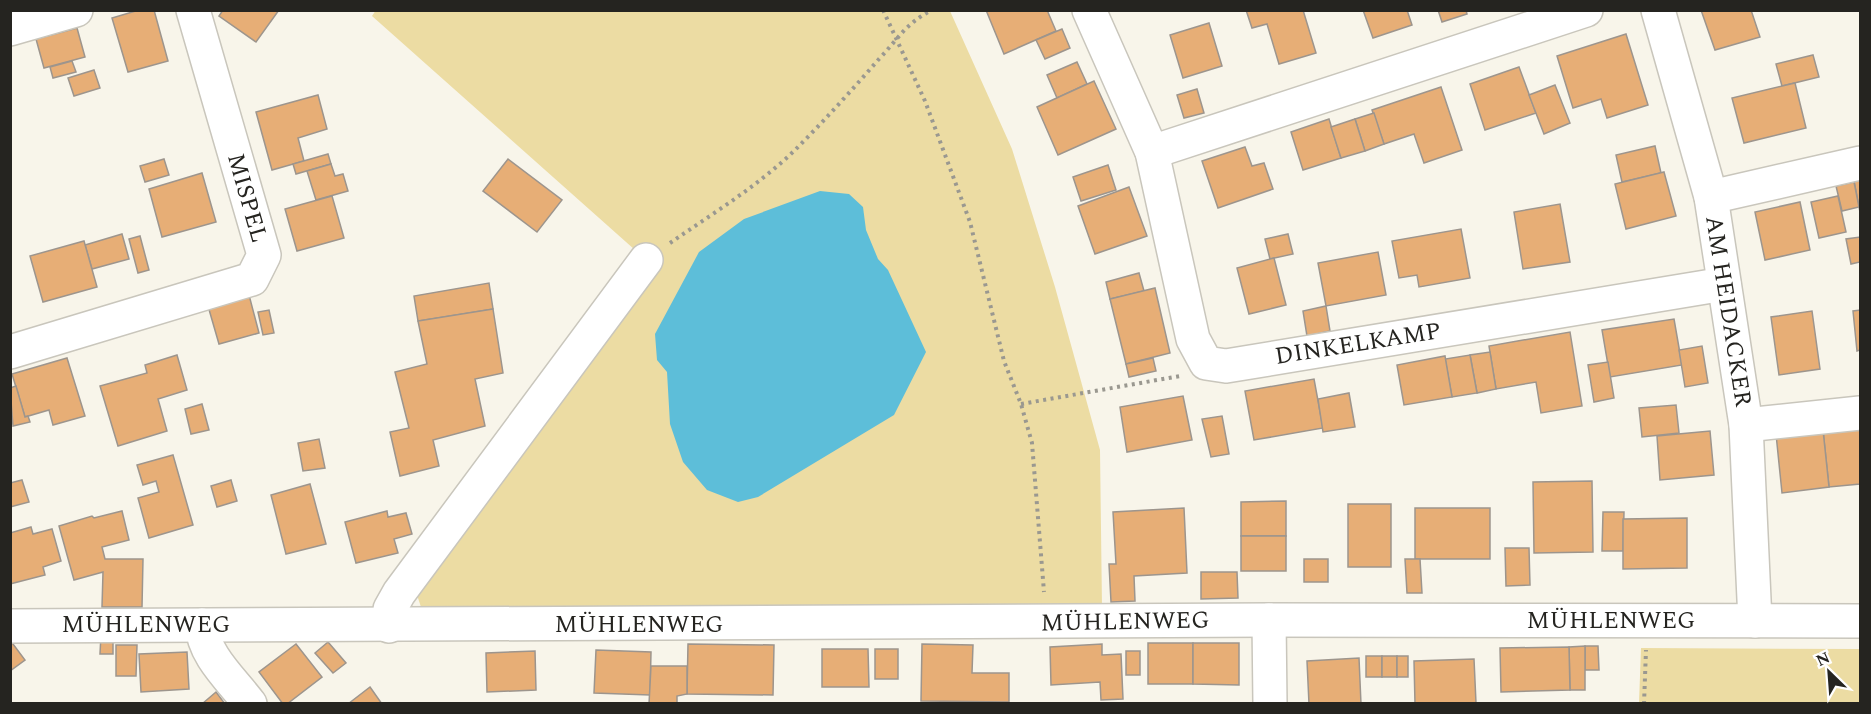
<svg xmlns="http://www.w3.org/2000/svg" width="1871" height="714" viewBox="0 0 1871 714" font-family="Spectral,serif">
  <rect width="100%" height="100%" fill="#f8f5ea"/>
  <g fill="#ecdca3">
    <polygon points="376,10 950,11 1012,149 1055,287 1100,450 1102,607 421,607 417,595 653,266 372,16"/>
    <polygon points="1641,648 1860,649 1860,703 1639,703"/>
  </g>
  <polygon fill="#5dbed9" points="820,191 849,194 863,207 866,230 878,259 888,270 926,352 894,415 758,497 738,502 707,490 683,462 670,424 667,372 657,360 655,334 699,252 744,219"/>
  <g fill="#e7ae76" stroke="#9d958d" stroke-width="1.5">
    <polygon points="139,10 154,10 168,61 128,72 112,18"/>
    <polygon points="223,10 279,10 256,42 219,16"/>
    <polygon points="986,10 1047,10 1056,31 1004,54"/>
    <polygon points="1246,10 1303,10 1316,53 1279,64 1267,24 1252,28"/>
    <polygon points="1363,10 1407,10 1412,25 1373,38"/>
    <polygon points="1438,10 1466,10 1467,14 1442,22"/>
    <polygon points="1701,10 1751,10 1760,37 1715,50"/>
    <polygon points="1209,23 1222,66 1183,78 1170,35"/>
    <polygon points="77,28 85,57 44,68 36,39"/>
    <polygon points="1062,29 1070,48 1045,59 1036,40"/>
    <polygon points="1626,34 1648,105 1607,118 1601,99 1573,108 1557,56"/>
    <polygon points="1813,55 1819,77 1782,86 1776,64"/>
    <polygon points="72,61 76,72 53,78 50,67"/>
    <polygon points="1077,62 1087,84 1057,98 1047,75"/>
    <polygon points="1519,67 1536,113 1485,130 1470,84"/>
    <polygon points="94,70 100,88 74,96 68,78"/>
    <polygon points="1094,81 1116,129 1058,155 1037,107"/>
    <polygon points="1795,83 1806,128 1744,143 1732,98"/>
    <polygon points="1555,85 1570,123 1544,134 1529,95"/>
    <polygon points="1441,87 1462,150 1424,163 1414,134 1384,144 1372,110"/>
    <polygon points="1197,89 1204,113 1184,118 1177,95"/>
    <polygon points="318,95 327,129 298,138 304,161 272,170 256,112"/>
    <polygon points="1374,113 1384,144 1365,151 1355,119"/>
    <polygon points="1329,119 1341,158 1303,170 1291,132"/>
    <polygon points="1355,119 1365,151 1341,158 1331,127"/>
    <polygon points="1655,146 1661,173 1622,182 1616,155"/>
    <polygon points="1245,147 1252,166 1264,163 1273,189 1218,208 1202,161"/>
    <polygon points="328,154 331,164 296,174 293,164"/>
    <polygon points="164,159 169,175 145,182 140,166"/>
    <polygon points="508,159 562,200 537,232 483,191"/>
    <polygon points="331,164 335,176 343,174 348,191 316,200 307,171"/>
    <polygon points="1108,165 1116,190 1081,201 1073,177"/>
    <polygon points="1664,172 1676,216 1626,229 1615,184"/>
    <polygon points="202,173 216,222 162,237 149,189"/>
    <polygon points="1860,179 1860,212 1854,181"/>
    <polygon points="1854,182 1859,207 1842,211 1836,186"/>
    <polygon points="1129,187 1147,236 1095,254 1078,206"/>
    <polygon points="332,196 344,238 297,251 285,209"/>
    <polygon points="1838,196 1846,232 1819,238 1811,202"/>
    <polygon points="1800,202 1810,250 1765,260 1755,212"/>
    <polygon points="1560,204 1570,262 1523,269 1514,212"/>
    <polygon points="1461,229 1470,278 1419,287 1417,275 1399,278 1392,241"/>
    <polygon points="122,234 129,259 92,269 85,245"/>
    <polygon points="1288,234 1293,254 1270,259 1265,239"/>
    <polygon points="140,236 149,270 138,273 129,239"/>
    <polygon points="1860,237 1860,262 1851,264 1846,239"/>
    <polygon points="84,241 97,287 43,302 30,256"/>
    <polygon points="1378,252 1386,295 1326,306 1318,263"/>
    <polygon points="1274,258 1286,305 1249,314 1237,268"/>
    <polygon points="1139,273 1144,291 1110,299 1106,282"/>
    <polygon points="489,283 493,309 418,321 414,296"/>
    <polygon points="1155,288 1170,353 1126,364 1110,299"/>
    <polygon points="249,295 259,333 219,344 208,306"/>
    <polygon points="1326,306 1330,331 1307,336 1303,311"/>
    <polygon points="493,309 503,373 475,379 485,426 433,440 439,466 400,476 390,432 409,428 395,372 427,364 418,321"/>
    <polygon points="269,310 274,333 263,335 258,312"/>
    <polygon points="1860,310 1860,350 1857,351 1853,311"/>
    <polygon points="1812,311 1820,369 1779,375 1771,317"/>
    <polygon points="1674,319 1682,365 1610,377 1602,330"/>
    <polygon points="1570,332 1582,406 1541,413 1536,382 1496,389 1489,346"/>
    <polygon points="1702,346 1708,383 1685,387 1679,350"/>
    <polygon points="1490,352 1496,389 1477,393 1470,355"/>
    <polygon points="177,355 187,390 158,399 167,431 118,446 100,386 147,373 145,365"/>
    <polygon points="1470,355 1477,393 1452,397 1445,359"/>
    <polygon points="1445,356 1452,397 1404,405 1397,365"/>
    <polygon points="67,358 85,416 53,425 49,410 25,417 12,374"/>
    <polygon points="1153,358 1156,371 1129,377 1126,364"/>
    <polygon points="1608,362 1614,398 1594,402 1588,365"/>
    <polygon points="1314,379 1323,428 1254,440 1245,391"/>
    <polygon points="16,386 25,417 28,416 30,422 13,426 10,388"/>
    <polygon points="1349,393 1355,427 1323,432 1318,399"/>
    <polygon points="1183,396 1192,440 1127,452 1120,407"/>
    <polygon points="202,404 209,430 191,434 185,409"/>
    <polygon points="1676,405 1679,433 1642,437 1639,408"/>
    <polygon points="1222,416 1229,454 1211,457 1202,419"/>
    <polygon points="1860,425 1860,484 1829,487 1823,430"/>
    <polygon points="1823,430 1829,487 1782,493 1776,434"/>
    <polygon points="1710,431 1714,475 1660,480 1657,436"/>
    <polygon points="319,439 325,468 303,471 298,443"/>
    <polygon points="173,455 193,525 149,538 138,498 159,492 156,481 143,485 137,465"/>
    <polygon points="22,480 29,502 10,507 10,483"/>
    <polygon points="231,480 237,501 217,507 211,486"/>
    <polygon points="1592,481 1593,552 1534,553 1533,482"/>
    <polygon points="310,484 326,544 286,554 271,495"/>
    <polygon points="1286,501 1286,536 1241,536 1241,502"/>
    <rect x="1348" y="504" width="43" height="63"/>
    <polygon points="1184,508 1187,573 1134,576 1135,601 1111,602 1109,564 1116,564 1113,512"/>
    <rect x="1415" y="508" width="75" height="51"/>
    <polygon points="122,511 129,540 102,547 105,559 143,559 142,607 102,607 103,572 74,580 59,526 92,516 94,518"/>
    <polygon points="387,511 388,517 406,513 412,534 394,539 398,553 356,563 345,522"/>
    <polygon points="1603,512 1624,512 1623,551 1602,551"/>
    <polygon points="1687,518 1687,568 1623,569 1623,519"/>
    <polygon points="31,527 33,534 52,529 61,561 43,567 45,575 10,584 10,533"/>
    <rect x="1241" y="536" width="45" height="35"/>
    <polygon points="1505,548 1529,548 1530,585 1506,586"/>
    <rect x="1304" y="559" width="24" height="23"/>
    <polygon points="1405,559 1420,559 1422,593 1407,593"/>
    <polygon points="1201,572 1237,572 1238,598 1201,599"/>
    <polygon points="101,634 113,635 113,654 100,654"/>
    <polygon points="10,640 25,660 10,671"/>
    <polygon points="328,642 346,663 333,673 315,653"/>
    <rect x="1148" y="643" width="45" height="41"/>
    <polygon points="1193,643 1239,643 1239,685 1193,684"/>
    <polygon points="296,644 322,677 287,704 283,704 259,672"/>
    <polygon points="688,644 774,645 773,695 687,694"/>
    <polygon points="922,644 973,645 972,673 1009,673 1009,702 921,701"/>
    <polygon points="1102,644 1102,655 1121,654 1123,699 1101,700 1100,682 1051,685 1050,647"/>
    <polygon points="116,645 137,645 136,676 116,676"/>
    <polygon points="1585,646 1598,646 1599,670 1585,670"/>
    <polygon points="1585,646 1585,690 1570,690 1569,647"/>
    <polygon points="1569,647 1570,690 1501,692 1500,648"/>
    <polygon points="822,649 868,649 869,687 822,687"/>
    <rect x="875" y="649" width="23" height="30"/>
    <polygon points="596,650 651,652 650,695 594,693"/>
    <polygon points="535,651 536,690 487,692 486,653"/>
    <rect x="1126" y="651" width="14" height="24"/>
    <polygon points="187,652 189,689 141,692 139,654"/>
    <rect x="1366" y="656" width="16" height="21"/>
    <rect x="1382" y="656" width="15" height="21"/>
    <rect x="1397" y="656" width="11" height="21"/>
    <polygon points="1359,658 1361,704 1309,704 1307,661"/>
    <polygon points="1474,659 1476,703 1415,704 1414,661"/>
    <polygon points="651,666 687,666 687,694 677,696 677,704 649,704"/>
    <polygon points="370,687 382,704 348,704"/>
    <polygon points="216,692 225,704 202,704"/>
  </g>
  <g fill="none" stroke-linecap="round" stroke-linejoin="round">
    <g stroke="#c9c6bc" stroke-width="36">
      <g id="minor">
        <polyline points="1089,10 1152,152 1193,339 1206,363 1226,366 1724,284"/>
        <polyline points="1658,10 1711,197 1746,425 1755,621"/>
        <polyline points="10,29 76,10"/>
        <polyline points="1152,152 1586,10"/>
        <polyline points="1711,197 1860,163"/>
        <polyline points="10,352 252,279 264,255 193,10"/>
        <polyline points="1746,425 1860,413"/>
        <polyline points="1269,620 1270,704"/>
        <path d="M202,625C203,655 232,680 250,704"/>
        <polyline points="10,626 1269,620 1860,621"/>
        <polyline points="389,626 390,609 399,593 646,260"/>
      </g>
    </g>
    <g stroke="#9a9890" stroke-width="4" stroke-dasharray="3 4.5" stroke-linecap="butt">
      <polyline points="883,10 925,101 970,222 1004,361 1021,404 1032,443 1044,592"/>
      <path d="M670,243C712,214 758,186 795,150C824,121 852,90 879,59C899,38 905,24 932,10"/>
      <polyline points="1021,404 1180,376"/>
      <polyline points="1644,704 1646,650"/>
    </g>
    <use href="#minor" stroke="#fff" stroke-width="33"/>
  </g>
  <g text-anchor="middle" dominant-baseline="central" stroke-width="4.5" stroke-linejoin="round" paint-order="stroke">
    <g font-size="24" fill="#252420" stroke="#fff">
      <text transform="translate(247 198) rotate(74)">MISPEL</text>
      <text transform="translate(1728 311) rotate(81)">AM HEIDACKER</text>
      <text transform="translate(1358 344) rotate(-9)">DINKELKAMP</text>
      <text x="1611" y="621">MÜHLENWEG</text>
      <text transform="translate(1125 622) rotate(-1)">MÜHLENWEG</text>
      <text x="146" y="625">MÜHLENWEG</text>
      <text x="639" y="625">MÜHLENWEG</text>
    </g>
  </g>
  <rect width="1871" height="714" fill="none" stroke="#252420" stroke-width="24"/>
  <g transform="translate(1829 672) rotate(335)" stroke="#ffffff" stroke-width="4.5" paint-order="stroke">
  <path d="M0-4.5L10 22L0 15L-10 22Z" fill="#252420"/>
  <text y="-9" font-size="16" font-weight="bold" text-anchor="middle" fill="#252420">N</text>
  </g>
</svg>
